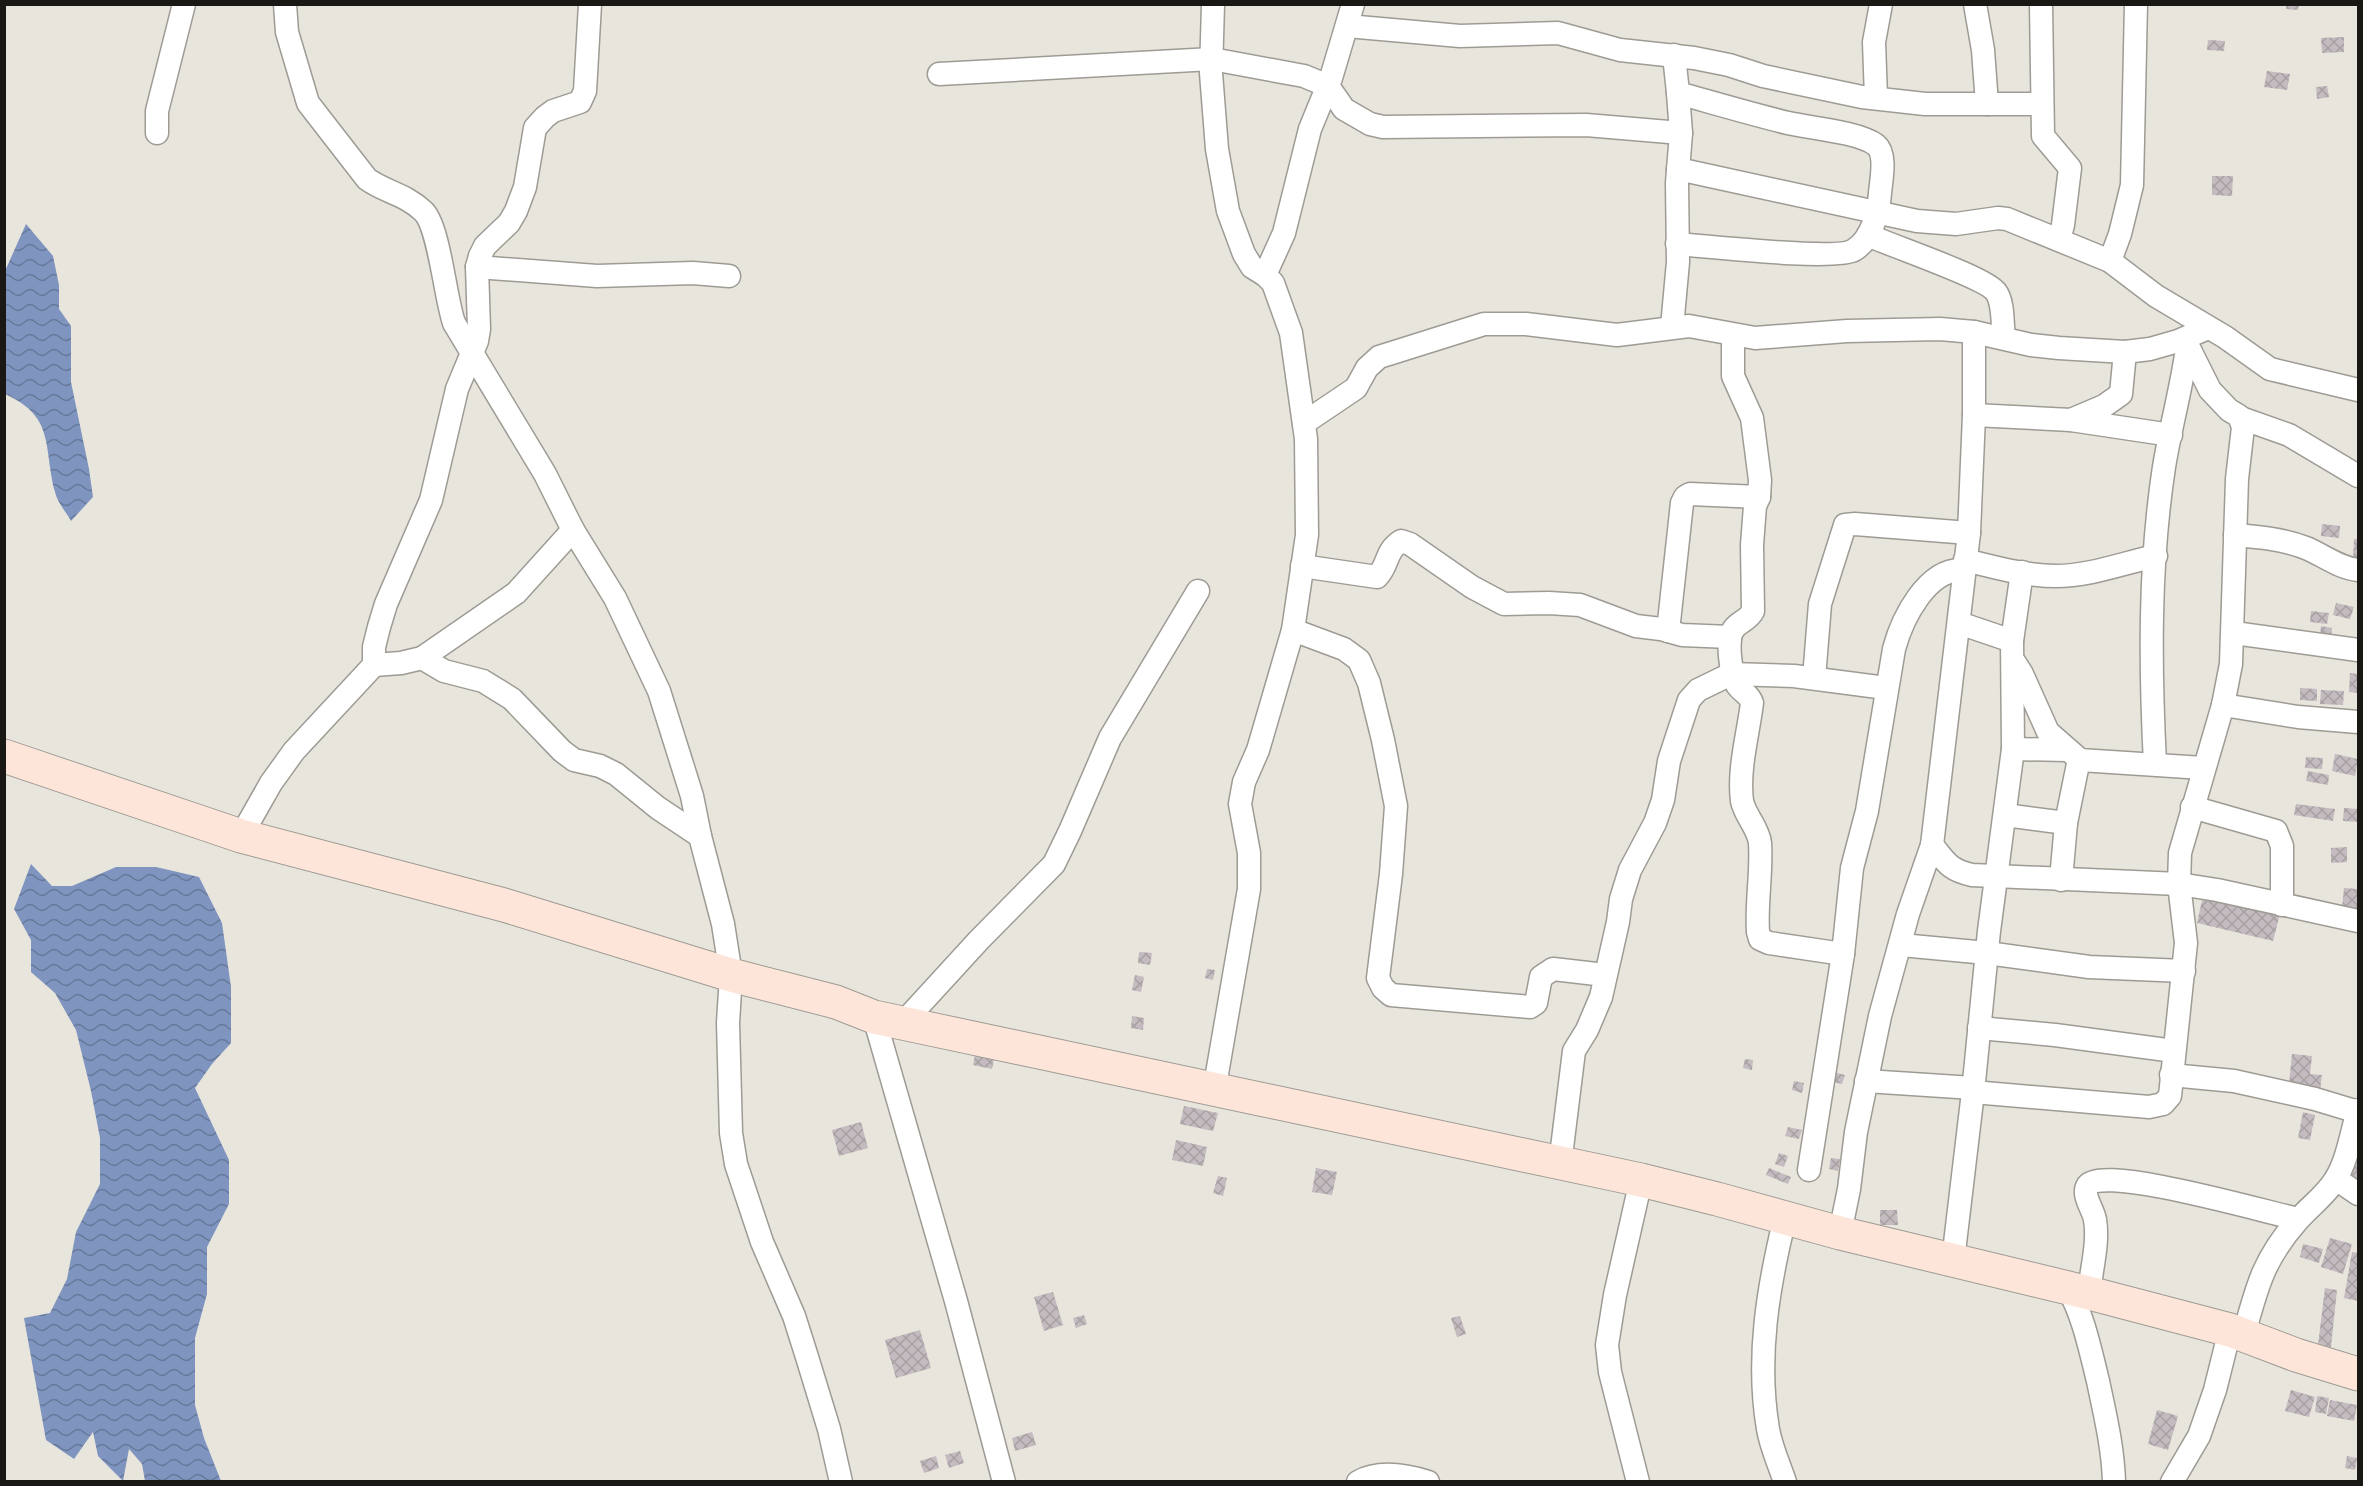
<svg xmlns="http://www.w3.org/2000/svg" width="2363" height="1486" viewBox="0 0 2363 1486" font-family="'Sofia Sans Condensed',sans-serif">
  <defs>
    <pattern id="water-waves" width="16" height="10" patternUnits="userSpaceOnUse" patternTransform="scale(1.5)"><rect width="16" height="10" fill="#7f95bf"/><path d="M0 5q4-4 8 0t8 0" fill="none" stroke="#67799a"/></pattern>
    <pattern id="building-cross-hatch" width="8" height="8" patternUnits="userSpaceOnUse" patternTransform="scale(1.5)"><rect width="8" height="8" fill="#c3bbbf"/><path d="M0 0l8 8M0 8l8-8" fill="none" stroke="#a7a0a3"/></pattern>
  </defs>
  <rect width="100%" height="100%" fill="#e8e5dd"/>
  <g fill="url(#water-waves)">
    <path d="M26,224L53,256L59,285V309L71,326V382L89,469L93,497L71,521C66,512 57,502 55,492C43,448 56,417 5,394V271Z"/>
    <polygon points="31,864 52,886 72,886 116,867 156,867 199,877 222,923 231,987 231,1043 212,1064 195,1088 229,1160 229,1204 207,1247 207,1294 195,1338 195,1405 204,1438 221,1481 145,1481 142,1464 129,1449 123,1481 98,1456 93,1432 74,1459 46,1440 24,1318 50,1313 67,1279 76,1232 100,1184 100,1138 91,1091 76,1030 55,993 31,972 31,940 14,909"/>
  </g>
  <g fill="url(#building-cross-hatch)">
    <polygon points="2286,4 2299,4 2298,10 2286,9"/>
    <polygon points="2344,37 2344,52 2322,53 2321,38"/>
    <polygon points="2208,40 2225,41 2224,51 2207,50"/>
    <polygon points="2267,71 2290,74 2287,90 2264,87"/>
    <polygon points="2327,86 2329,97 2317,99 2316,87"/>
    <polygon points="2212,176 2233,176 2232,196 2212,195"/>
    <polygon points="2322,524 2340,526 2339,538 2321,536"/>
    <polygon points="2354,539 2358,539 2358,560 2353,559"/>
    <polygon points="2336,603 2354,607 2350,619 2333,615"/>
    <polygon points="2311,611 2329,613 2327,624 2310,622"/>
    <polygon points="2321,626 2332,628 2330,649 2319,648"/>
    <polygon points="2350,673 2358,674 2358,693 2349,692"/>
    <polygon points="2300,688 2317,689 2317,701 2300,700"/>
    <polygon points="2321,690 2344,691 2343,705 2320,704"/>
    <polygon points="2335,754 2358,759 2355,776 2332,771"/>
    <polygon points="2306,757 2323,758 2322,769 2305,768"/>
    <polygon points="2308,771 2329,775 2328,785 2306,781"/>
    <polygon points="2296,804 2335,809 2333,821 2294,815"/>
    <polygon points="2344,808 2358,809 2358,822 2343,821"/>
    <polygon points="2347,847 2347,862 2331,863 2331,848"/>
    <polygon points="2344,888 2358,889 2357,910 2342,908"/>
    <polygon points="2203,896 2280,914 2273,941 2197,923"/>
    <polygon points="1139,952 1152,953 1150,965 1138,963"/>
    <polygon points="1207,969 1215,970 1213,980 1205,978"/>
    <polygon points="1135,975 1144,977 1141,992 1132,990"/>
    <polygon points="1132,1016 1144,1018 1143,1030 1131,1028"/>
    <polygon points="2292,1054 2312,1056 2310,1074 2322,1075 2319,1098 2288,1094"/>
    <polygon points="975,1055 994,1059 992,1069 973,1065"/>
    <polygon points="1745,1059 1753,1060 1752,1070 1743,1068"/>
    <polygon points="1830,1071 1845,1075 1842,1084 1828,1081"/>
    <polygon points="1794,1081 1804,1083 1802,1093 1792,1090"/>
    <polygon points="1184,1106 1218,1113 1213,1131 1180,1124"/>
    <polygon points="2303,1112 2315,1115 2310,1140 2298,1138"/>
    <polygon points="861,1122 868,1148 839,1156 832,1130"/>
    <polygon points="1788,1127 1802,1130 1799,1139 1785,1136"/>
    <polygon points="1176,1140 1207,1147 1203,1166 1172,1160"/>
    <polygon points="1779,1153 1788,1156 1784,1167 1775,1164"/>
    <polygon points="2348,1157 2358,1158 2358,1181 2347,1181"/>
    <polygon points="1831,1158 1840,1159 1838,1171 1829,1169"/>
    <polygon points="1316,1168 1337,1172 1332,1195 1312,1192"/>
    <polygon points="1769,1168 1791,1177 1788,1184 1766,1175"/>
    <polygon points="1218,1176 1227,1178 1223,1196 1213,1193"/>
    <polygon points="1880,1210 1897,1210 1898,1225 1880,1225"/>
    <polygon points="2330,1238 2352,1244 2343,1274 2321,1267"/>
    <polygon points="2303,1244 2323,1249 2319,1263 2300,1257"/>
    <polygon points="2352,1252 2358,1253 2358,1301 2344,1298"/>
    <polygon points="2325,1288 2337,1290 2331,1347 2318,1345"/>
    <polygon points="1053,1292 1063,1325 1044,1331 1034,1297"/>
    <polygon points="1084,1315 1087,1324 1076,1328 1073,1318"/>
    <polygon points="1460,1316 1466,1334 1457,1337 1451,1318"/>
    <polygon points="920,1330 931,1368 896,1378 885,1340"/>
    <polygon points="2291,1390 2315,1397 2309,1417 2285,1411"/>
    <polygon points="2317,1396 2329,1398 2326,1414 2315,1412"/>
    <polygon points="2330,1400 2357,1405 2354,1421 2327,1416"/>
    <polygon points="2157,1410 2178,1416 2168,1450 2148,1444"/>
    <polygon points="1032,1432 1036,1445 1015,1451 1012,1438"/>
    <polygon points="960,1451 964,1463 949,1468 945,1455"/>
    <polygon points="936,1456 939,1468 924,1473 920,1461"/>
    <polygon points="2347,1456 2357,1458 2355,1470 2345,1468"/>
  </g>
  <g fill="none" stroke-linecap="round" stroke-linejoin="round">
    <g stroke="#9d9b94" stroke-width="25">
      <g id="street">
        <path d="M285,4L287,32L308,103L367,179C385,192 405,194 423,211C439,225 445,297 454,323L545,474L573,530L615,598L659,691L692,796L700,836L723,924L731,975L728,1023L731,1133L736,1164L762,1242L794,1316L807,1357L829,1429L841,1482"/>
        <polyline points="1213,4 1211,73 1217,149 1228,211 1244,254 1252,267 1265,275 1273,283 1291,333 1306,439 1307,535 1293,630 1258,750 1244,782 1240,804 1249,853 1249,889 1214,1091"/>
        <polyline points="1975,4 1983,50 1987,104"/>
        <polyline points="2041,4 2043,136 2070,168 2063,225 2059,240"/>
        <polyline points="1347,26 1460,36 1558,33 1620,50 1694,58 1729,65 1763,76 1862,97 1925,104 2042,104"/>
        <path d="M1674,55L1678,93C1714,103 1751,114 1788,123C1810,128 1859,132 1876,145C1887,154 1881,181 1880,193C1879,212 1871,240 1854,250C1837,261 1706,246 1677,244"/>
        <polyline points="939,74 1212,59 1304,76 1328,86 1344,109 1370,124 1383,127 1586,125 1681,133"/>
        <polyline points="1876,98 1874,42 1881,4"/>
        <polyline points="157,133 157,111 184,4"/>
        <polyline points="1678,169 1917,221 1956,224 1998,218 2007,219 2110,261 2156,296 2225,337 2270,369 2358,390"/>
        <path d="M1868,235C1891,246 1985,277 1996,292C2004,303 2002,325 2004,338"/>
        <polyline points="2110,261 2120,234 2132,185 2136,4"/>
        <polyline points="477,267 597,276 693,273 729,276"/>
        <polyline points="1265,275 1284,233 1310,129 1331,78 1353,4"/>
        <polyline points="1672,327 1678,262 1677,183 1681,133 1678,93"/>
        <path d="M1733,335V376L1752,418L1760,480L1759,497L1755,506L1752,545L1753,611C1749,620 1738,622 1733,630C1726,639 1731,676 1737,685C1742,692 1750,695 1752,703C1748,735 1738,769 1742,801C1745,816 1758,827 1760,843C1762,873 1756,902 1758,932L1760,939L1769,943L1843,954"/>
        <polyline points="1974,415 2071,420 2171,435"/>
        <polyline points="2241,418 2289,435 2358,476"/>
        <polyline points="2071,420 2104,406 2121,394 2125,352"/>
        <polyline points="1304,423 1356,388 1367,368 1379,357 1484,324 1526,324 1617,335 1689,326 1755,338 1847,331 1940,329 1974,332 2031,345 2059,348 2125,352 2150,349 2178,341 2208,328"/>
        <path d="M2235,535C2259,537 2283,539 2306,548C2323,555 2339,568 2358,570"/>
        <path d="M1965,560C1994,567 2025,576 2056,576C2090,576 2123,563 2156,556"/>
        <path d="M1302,566L1377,577C1389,565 1385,551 1401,541L1410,544L1472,587L1504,604L1549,603L1580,605L1636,626L1661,629L1682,635L1730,637"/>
        <polyline points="1959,623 2012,641"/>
        <polyline points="1293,630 1344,649 1359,660 1369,683 1383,740 1396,806 1391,874 1378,978 1383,988 1391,995 1530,1007 1536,1003 1541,977 1553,969 1605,975"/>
        <polyline points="1668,631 1682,503 1685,497 1690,494 1759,497"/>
        <polyline points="2234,633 2358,650"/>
        <polyline points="422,658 444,671 483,681 512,699 562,751 574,760 600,766 616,774 658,808 700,836"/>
        <polyline points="2015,663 2022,674 2048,732 2080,760 2203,768"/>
        <polyline points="374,665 401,663 422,658 516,593 573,530"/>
        <polyline points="1814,678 1820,604 1845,525 1855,524 1969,533"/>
        <polyline points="2223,705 2298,717 2358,722"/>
        <polyline points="2013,749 2067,750"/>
        <path d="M2155,764C2150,665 2149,565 2164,467C2171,424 2183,383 2188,341"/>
        <polyline points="2192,807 2276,831 2282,846 2282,905"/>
        <polyline points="2005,815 2066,823"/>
        <polyline points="241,836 271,783 294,751 374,665 374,647 379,627 386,604 431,500 457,389 477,341 479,329 477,267 480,256 485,246 509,223 516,211 525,187 535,128 545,117 553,111 580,102 585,91 590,4"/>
        <path d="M1932,845C1946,862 1949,870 1972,875L2179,884L2217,890L2358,921"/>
        <polyline points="2061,880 2066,823 2079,759"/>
        <polyline points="1901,945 1987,953 2089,967 2184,971"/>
        <polyline points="874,1017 956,1301 1004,1482"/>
        <polyline points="903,1023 979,940 1054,864 1070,831 1110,738 1198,591"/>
        <polyline points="1979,1028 2055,1035 2174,1051"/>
        <polyline points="2171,1075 2234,1081 2315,1099 2358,1112"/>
        <polyline points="1866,1081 1973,1088"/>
        <polyline points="1973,1092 2149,1107 2163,1104 2170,1096 2186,943 2179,884 2180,853 2223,705 2231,664 2237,479 2243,427 2239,416 2229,410 2210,390 2188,346"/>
        <polyline points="1560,1164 1574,1051 1587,1030 1601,997 1618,922 1621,899 1630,870 1655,823 1663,800 1669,761 1689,700 1698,690 1731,674 1794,676 1886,688"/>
        <path d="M1809,1170L1843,954L1852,868L1867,811L1894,649C1902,619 1927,568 1963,570"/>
        <polyline points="2336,1179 2358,1194"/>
        <polyline points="1840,1233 1849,1189 1856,1132 1880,1016 1908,914 1932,845 1969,533 1974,415 1974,332"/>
        <polyline points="1953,1260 1973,1092 1989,931 2013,749 2012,641 2022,572"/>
        <path d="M2068,1288C2084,1318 2090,1349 2098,1381C2105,1415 2113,1447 2114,1482"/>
        <path d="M2089,1293C2091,1270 2099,1243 2095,1220C2094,1210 2081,1195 2088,1185C2104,1165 2269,1213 2298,1219"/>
        <path d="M2244,1334C2257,1286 2264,1258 2298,1220C2310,1206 2325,1196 2335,1180C2347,1162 2352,1131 2358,1110"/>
        <path d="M1358,1482C1379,1470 1406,1475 1428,1482"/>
        <polyline points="1638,1482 1610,1372 1607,1345 1615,1295 1641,1180"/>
        <path d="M1785,1482C1779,1464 1771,1447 1768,1429C1756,1358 1768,1287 1785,1218"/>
        <polyline points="2172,1482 2199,1436 2215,1390 2230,1330"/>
      </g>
    </g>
    <g stroke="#9d9b94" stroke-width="35">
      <polyline id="secondary" points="4,756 241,836 504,905 731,975 836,1002 874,1017 1641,1180 1717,1199 1840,1233 2089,1293 2230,1330 2296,1355 2358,1374"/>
    </g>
    <use href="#street" stroke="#fff" stroke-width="22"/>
    <use href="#secondary" stroke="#fde6d9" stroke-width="33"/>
  </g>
  <rect width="2363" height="1486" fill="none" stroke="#191815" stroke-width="12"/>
</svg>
